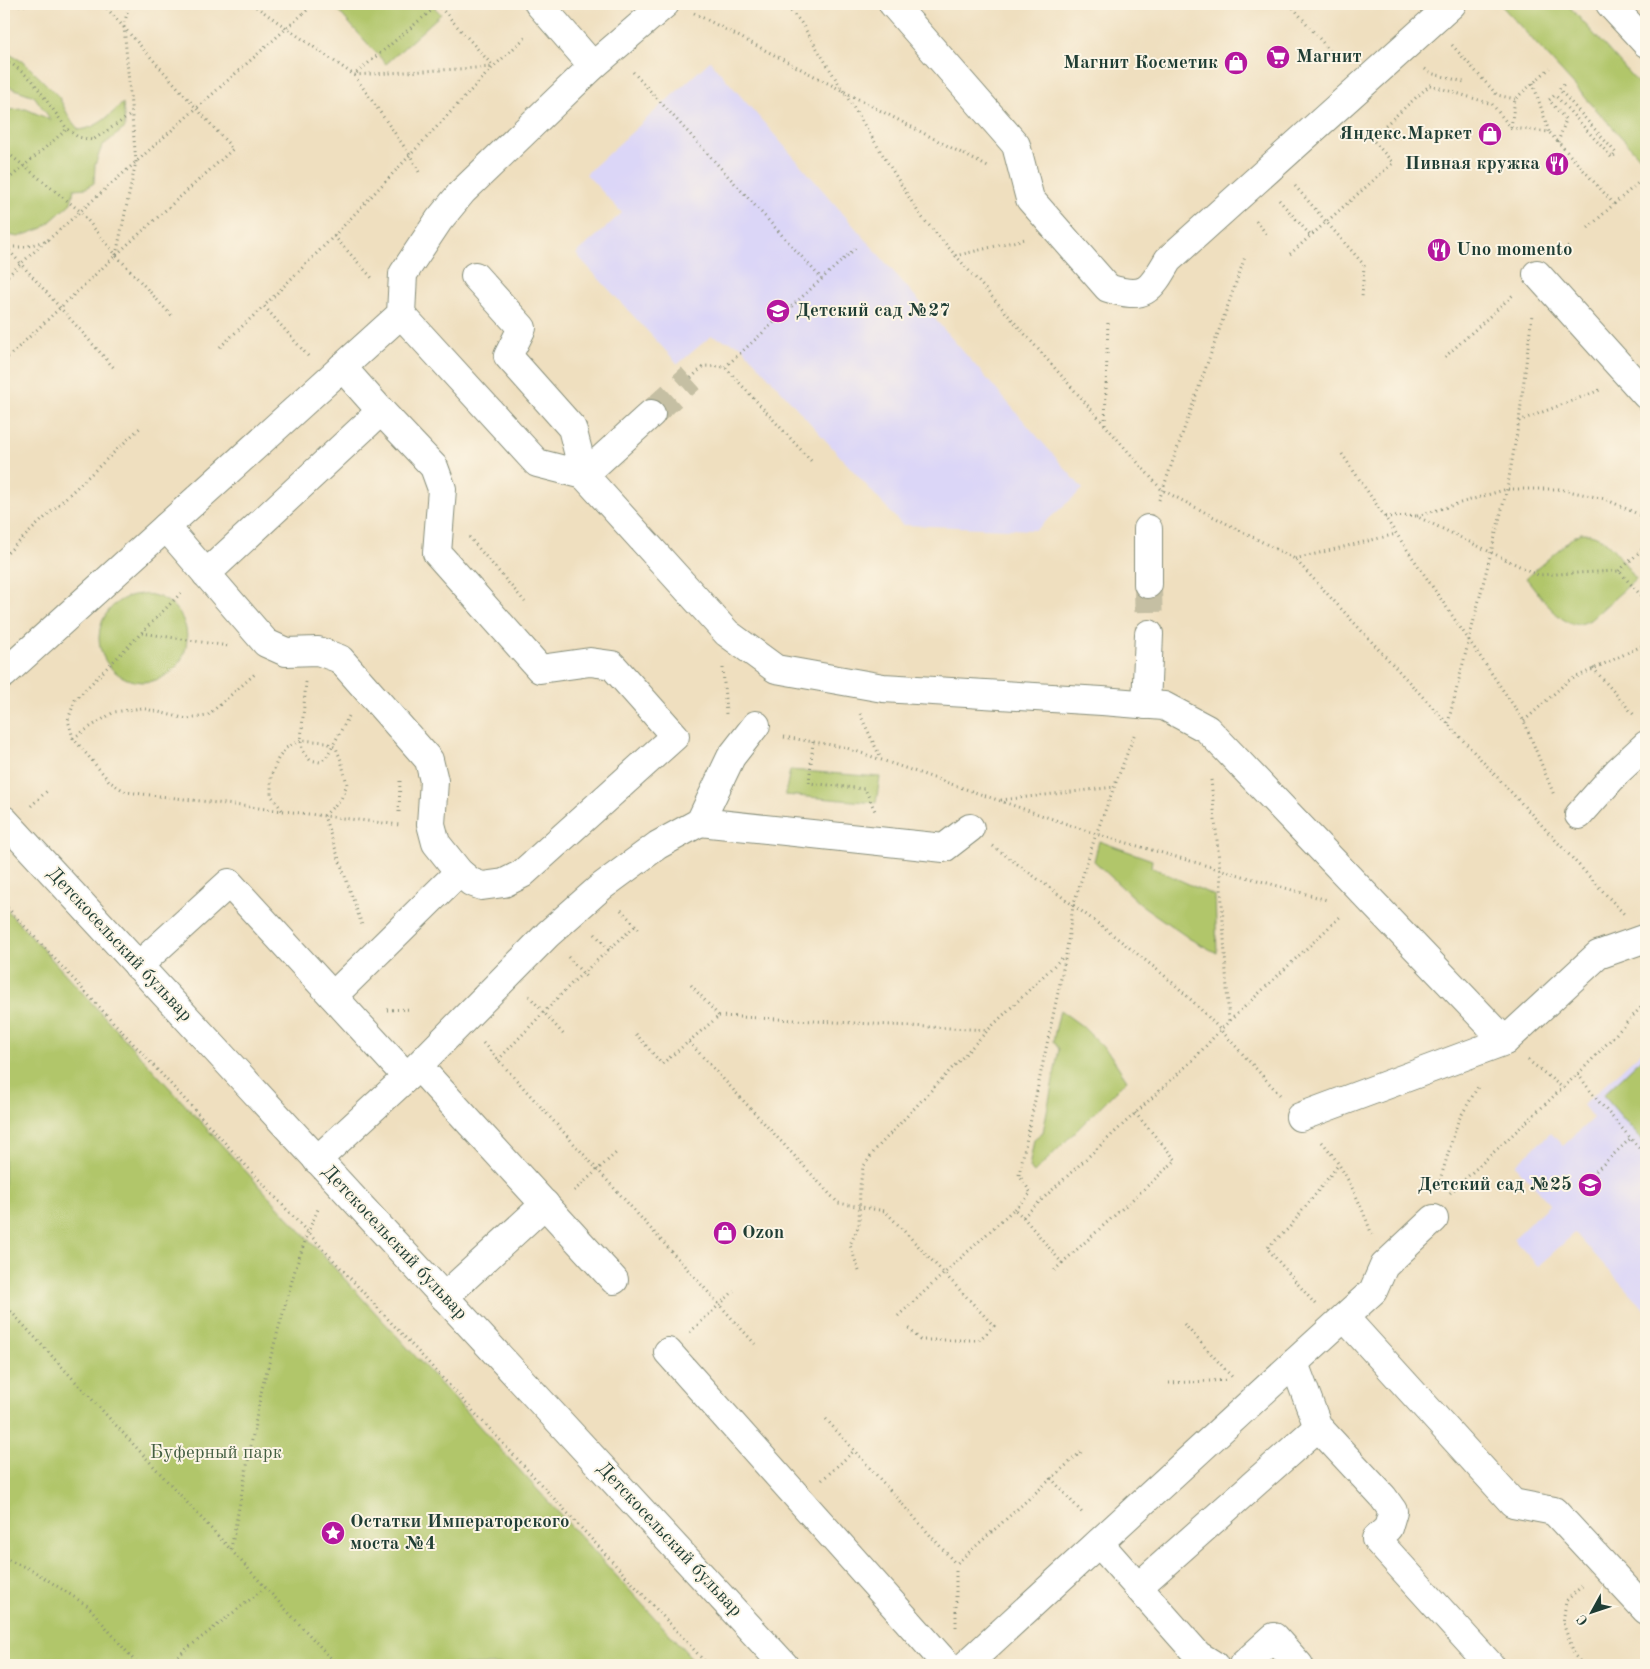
<svg xmlns="http://www.w3.org/2000/svg" width="1650" height="1669" viewBox="0 0 1650 1669" font-family="'Old Standard TT',serif">
  <rect width="100%" height="100%" fill="#fcf5e5"/>
  <filter id="ink" filterUnits="userSpaceOnUse"><feTurbulence type="fractalNoise" baseFrequency=".02" numOctaves="2"/><feDisplacementMap in="SourceGraphic" scale="10" xChannelSelector="R" yChannelSelector="G"/><feConvolveMatrix kernelMatrix="1 2 1 2 8 2 1 2 1" color-interpolation-filters="sRGB"/></filter>
  <filter id="wash" filterUnits="userSpaceOnUse"><feTurbulence type="fractalNoise" baseFrequency=".0096" numOctaves="4" result="noise"/><feDisplacementMap in="SourceGraphic" scale="20" xChannelSelector="R" yChannelSelector="G"/><feGaussianBlur stdDeviation="1.12" result="paint"/><feColorMatrix in="noise" values="0 0 0 0 0 0 0 0 0 0 0 0 0 0 0 0 0 1.4 0 .05"/><feComposite in="paint" operator="in"/></filter>
  <g filter="url(#wash)">
    <rect width="100%" height="100%" fill="#efdfbf"/>
    <g fill="#dbd6f7">
      <polygon points="710,61 1083,489 1036,530 902,525 740,345 711,336 678,364 576,254 622,213 586,174"/>
      <polygon points="1644,1049 1646,1051 1646,1311 1575,1233 1538,1266 1513,1239 1550,1204 1515,1165 1551,1133 1563,1146 1593,1118 1583,1105"/>
    </g>
    <g fill="#b1c66b" stroke="#688250">
      <polygon points="332,4 431,4 441,14 386,64"/>
      <polygon points="1500,4 1567,4 1646,92 1646,164"/>
      <path d="M4,51L25,63L59,97L70,119L79,130C98,128 110,115 123,103L125,128L102,146L95,165L94,183L86,188L74,189L71,203L43,228L18,237L4,234V110L26,109L51,120L34,96L9,87L4,90Z"/>
      <path d="M1581,533C1607,532 1622,561 1636,579L1590,620C1585,622 1581,625 1575,624C1558,623 1537,591 1526,578L1573,537Z"/>
      <circle cx="143" cy="638" r="44"/>
      <polygon points="790,770 880,777 876,803 785,795"/>
      <polygon points="1099,841 1152,860 1151,867 1215,896 1217,953 1190,939 1140,904 1094,861"/>
      <polygon points="4,907 698,1665 4,1665"/>
      <polygon points="1060,1010 1082,1026 1109,1053 1127,1080 1034,1173 1029,1168 1034,1139 1043,1132 1059,1049 1053,1041"/>
      <polygon points="1642,1058 1646,1062 1646,1145 1603,1095"/>
    </g>
  </g>
  <g filter="url(#ink)">
    <g fill="none" stroke-linecap="round" stroke-linejoin="round">
      <g stroke="#c5bfa3" stroke-width="28" stroke-dasharray="28 14" stroke-linecap="butt">
        <polyline points="651,414 691,378"/>
        <polyline points="1148,584 1149,634"/>
      </g>
      <g stroke="#878e7a" stroke-width="30">
        <g id="minor">
          <polyline points="539,4 593,66"/>
          <path d="M893,4L1016,145L1030,199L1108,288C1145,300 1150,291 1168,260L1452,4"/>
          <polyline points="1610,4 1646,43"/>
          <polyline points="1537,274 1646,395"/>
          <polyline points="475,276 522,328 508,356 572,428 584,475 727,633 776,669 883,688 1102,701 1164,706 1207,729 1505,1041 1598,955 1646,938"/>
          <polyline points="401,314 537,463 584,475 651,414"/>
          <polyline points="342,367 381,411"/>
          <polyline points="166,527 266,643 286,652 318,651 340,659 429,760 434,781 431,824 436,843 459,872 471,882 482,886 504,883 522,874 675,736 612,665 590,662 540,669 437,553 442,489 434,467 381,411 206,574"/>
          <polyline points="1148,584 1148,529"/>
          <polyline points="4,674 401,314 403,274 439,220 462,192 593,66 665,4"/>
          <polyline points="1146,705 1149,634"/>
          <polyline points="1579,815 1618,771 1646,745"/>
          <polyline points="4,820 784,1665"/>
          <polyline points="700,822 944,848 970,828"/>
          <polyline points="138,966 229,883 407,1077"/>
          <polyline points="333,996 459,872"/>
          <polyline points="418,1066 614,1280"/>
          <polyline points="1300,1117 1505,1041"/>
          <polyline points="317,1160 407,1077 548,934 601,887 658,845 700,822 731,757 756,725"/>
          <polyline points="444,1297 545,1204"/>
          <polyline points="1345,1318 1513,1503 1554,1511 1646,1610"/>
          <polyline points="668,1352 947,1665"/>
          <polyline points="1294,1363 1318,1427 1383,1497 1393,1511 1388,1528 1376,1539 1490,1665"/>
          <polyline points="1099,1543 1198,1655 1214,1665"/>
          <polyline points="1138,1587 1318,1427"/>
          <polyline points="966,1665 1294,1363 1373,1291 1384,1266 1434,1219"/>
          <polyline points="1243,1665 1274,1637 1299,1665"/>
        </g>
      </g>
      <g stroke="#878e7a" stroke-width="3" stroke-dasharray="1 4" stroke-linecap="butt">
        <polyline points="252,4 354,75 410,155 419,172"/>
        <polyline points="439,4 438,5 493,66"/>
        <polyline points="784,4 800,21 920,215 1162,490 1295,559 1624,914"/>
        <polyline points="1290,4 1341,64"/>
        <polyline points="4,5 70,5 71,4"/>
        <polyline points="438,5 354,75 493,67"/>
        <polyline points="694,13 990,168"/>
        <polyline points="1452,45 1497,95 1515,99"/>
        <polyline points="4,62 12,64 32,80 67,129 78,137 93,140 132,114"/>
        <polyline points="1425,69 1430,73 1464,82"/>
        <polyline points="633,72 822,279"/>
        <polyline points="1533,83 1549,132"/>
        <polyline points="1511,127 1515,99 1550,68"/>
        <polyline points="1558,142 1566,120 1549,100 1555,95 1612,158 1616,153 1559,89 1564,84"/>
        <polyline points="4,150 80,211 116,255 172,316"/>
        <polyline points="4,183 67,129"/>
        <polyline points="1295,186 1364,265 1362,298"/>
        <polyline points="1279,200 1311,236"/>
        <polyline points="1614,204 1646,176"/>
        <polyline points="1256,221 1268,236"/>
        <polyline points="334,236 372,278"/>
        <polyline points="4,247 25,247 48,240 314,4"/>
        <polyline points="6,247 114,368"/>
        <polyline points="1290,254 1393,163 1371,138 1430,85 1492,104 1511,128 1549,132 1614,204 1587,229"/>
        <polyline points="1560,254 1569,246"/>
        <polyline points="116,255 136,162 124,26 129,4"/>
        <polyline points="955,256 1025,239"/>
        <polyline points="4,279 46,241"/>
        <polyline points="220,347 264,306"/>
        <polyline points="4,353 8,357 116,255 233,149 103,4"/>
        <polyline points="308,356 264,306 334,236 493,67 527,36"/>
        <polyline points="1445,357 1514,294"/>
        <polyline points="725,367 858,246"/>
        <polyline points="691,378 704,366 725,367 813,463"/>
        <polyline points="1519,421 1600,390"/>
        <polyline points="1105,424 1108,321"/>
        <polyline points="1342,454 1524,721 1554,795"/>
        <polyline points="1159,500 1245,257"/>
        <polyline points="1417,516 1507,489 1559,489 1605,499 1640,515 1646,519"/>
        <polyline points="1385,517 1416,516 1538,575 1619,571 1646,601"/>
        <polyline points="469,537 525,602"/>
        <polyline points="4,556 142,426"/>
        <polyline points="1295,559 1396,534"/>
        <polyline points="1619,571 1646,546"/>
        <polyline points="181,593 75,700 68,720 73,738 110,782 126,792 400,825"/>
        <polyline points="142,633 228,646"/>
        <polyline points="723,668 726,714"/>
        <polyline points="1593,668 1635,716"/>
        <polyline points="306,682 301,740 302,750 310,760 320,762 327,756 349,716"/>
        <polyline points="860,714 881,759"/>
        <polyline points="1524,721 1568,681 1646,644"/>
        <polyline points="1448,723 1507,489 1519,421 1532,314"/>
        <polyline points="784,737 844,747 1096,834 1327,900"/>
        <polyline points="73,738 114,712 142,708 187,719 207,716 256,673"/>
        <polyline points="813,742 809,783 865,789 875,811"/>
        <polyline points="1211,780 1220,870 1229,1023"/>
        <polyline points="1001,800 1115,787"/>
        <polyline points="31,806 47,791"/>
        <polyline points="282,810 271,795 271,776 278,759 286,748 301,740 326,742 336,748 341,760 347,784 341,799 324,816 362,925"/>
        <polyline points="399,812 400,781"/>
        <path d="M993,846C1051,889 1110,931 1166,977C1207,1012 1243,1055 1280,1095"/>
        <polyline points="4,904 708,1665"/>
        <polyline points="621,910 641,931"/>
        <polyline points="595,934 609,950"/>
        <polyline points="568,957 588,979"/>
        <polyline points="529,996 565,1036"/>
        <polyline points="387,1010 412,1009"/>
        <polyline points="719,1016 988,1030"/>
        <polyline points="636,1034 662,1064 719,1016 691,985"/>
        <polyline points="689,1042 838,1203 885,1211 994,1326 979,1340 920,1340 908,1327"/>
        <polyline points="483,1043 755,1344"/>
        <polyline points="498,1060 572,983 636,925"/>
        <polyline points="1528,1060 1563,1088"/>
        <polyline points="1578,1074 1594,1096 1646,1156"/>
        <path d="M1322,1142C1346,1170 1360,1202 1372,1235"/>
        <polyline points="1596,1171 1631,1138"/>
        <polyline points="1437,1190 1458,1121 1479,1085"/>
        <polyline points="574,1191 616,1153"/>
        <polyline points="1450,1193 1584,1068 1646,1002"/>
        <polyline points="1014,1209 1031,1193 1019,1175 1066,955 1073,906 1096,834 1135,733"/>
        <polyline points="1023,1217 1062,1263 1053,1272"/>
        <polyline points="1645,1227 1646,1226"/>
        <polyline points="1062,1263 1176,1160 1135,1113"/>
        <polyline points="859,1271 850,1245 859,1225 860,1186 863,1167 876,1149 988,1030 1064,956"/>
        <polyline points="4,1304 337,1665"/>
        <polyline points="1315,1304 1267,1248 1289,1228 1339,1164"/>
        <polyline points="898,1316 1014,1209 1023,1217 1195,1058 1220,1030 1342,915"/>
        <polyline points="1184,1324 1233,1378"/>
        <polyline points="690,1332 734,1291"/>
        <polyline points="1169,1383 1229,1380"/>
        <polyline points="826,1419 956,1564"/>
        <polyline points="1051,1478 1084,1515"/>
        <polyline points="822,1480 855,1450"/>
        <polyline points="231,1549 262,1388 295,1270 308,1232 319,1207"/>
        <polyline points="4,1558 32,1570 88,1606 138,1665"/>
        <polyline points="1582,1586 1566,1601 1563,1623 1575,1656 1583,1665"/>
        <polyline points="956,1627 956,1564 1081,1452"/>
        <polyline points="166,1665 265,1588"/>
      </g>
      <use href="#minor" stroke="#fff" stroke-width="28"/>
    </g>
  </g>
  <defs>
    <g id="supermarket-disc" transform="scale(1.25)"><circle r="9.5" fill="#b5179e" stroke="#fcf5e5"/><path d="M-6-5.5h2.5l.6 2H6L4.5 2H-2.5L-4.4-4H-6ZM-1.5 3.2a1.3 1.3 0 1 0 .1 0ZM3 3.2a1.3 1.3 0 1 0 .1 0Z" fill="#fff"/></g>
    <g id="shop-disc" transform="scale(1.25)"><circle r="9.5" fill="#b5179e" stroke="#fcf5e5"/><path d="M-5-2.5h2.3a2.7 3.5 0 0 1 5.4 0H5L5.5 6h-11ZM-1.5-2.5h3a1.5 2.3 0 0 0-3 0Z" fill="#fff"/></g>
    <g id="restaurant-disc" transform="scale(1.25)"><circle r="9.5" fill="#b5179e" stroke="#fcf5e5"/><path d="M-5-6h1v4h1v-4h1v4h1v-4h1v5L-1.5 .5V6h-2V.5L-5-1ZM5-6V6H3V1.5H1.5Q1.5-4 5-6Z" fill="#fff"/></g>
    <g id="school-disc" transform="scale(1.25)"><circle r="9.5" fill="#b5179e" stroke="#fcf5e5"/><path d="M0-5L7-2L0 1L-7-2ZM-4 1L0 2.5L4 1V4Q0 6-4 4Z" fill="#fff"/></g>
    <g id="sight-disc" transform="scale(1.25)"><circle r="9.5" fill="#b5179e" stroke="#fcf5e5"/><path d="M0-6L1.8-2.2L6-1.7L2.9 1.2L3.7 5.4L0 3.3L-3.7 5.4L-2.9 1.2L-6-1.7L-1.8-2.2Z" fill="#fff"/></g>
  </defs>
  <g fill-rule="evenodd">
    <use href="#supermarket-disc" x="1278" y="57"/>
    <use href="#shop-disc" x="1236" y="63"/>
    <use href="#shop-disc" x="1490" y="134"/>
    <use href="#restaurant-disc" x="1557" y="164"/>
    <use href="#restaurant-disc" x="1439" y="250"/>
    <use href="#school-disc" x="778" y="311"/>
    <use href="#school-disc" x="1590" y="1185"/>
    <use href="#shop-disc" x="725" y="1233"/>
    <use href="#sight-disc" x="333" y="1533"/>
  </g>
  <g text-anchor="middle" dominant-baseline="central" stroke-width="4" stroke-linejoin="round" paint-order="stroke">
    <g font-size="19" font-weight="bold" fill="#1f3d34" stroke="#fcf5e5" text-anchor="start">
      <text x="1296" y="57">Магнит</text>
      <text x="1218" y="63" text-anchor="end">Магнит Косметик</text>
      <text x="1472" y="134" text-anchor="end">Яндекс.Маркет</text>
      <text x="1540" y="164" text-anchor="end">Пивная кружка</text>
      <text x="1456" y="250">Uno momento</text>
      <text x="796" y="311">Детский сад №27</text>
      <text x="1572" y="1185" text-anchor="end">Детский сад №25</text>
      <text x="742" y="1233">Ozon</text>
      <text x="350" y="1522">Остатки Императорского<tspan x="350" dy="22">моста №4</tspan></text>
    </g>
    <g font-size="19" fill="#1f3d34" stroke="#fcf5e5">
      <text transform="translate(119 945) rotate(47)">Детскосельский бульвар</text>
      <text transform="translate(394 1243) rotate(47)">Детскосельский бульвар</text>
      <text transform="translate(669 1540) rotate(47)">Детскосельский бульвар</text>
    </g>
    <g font-size="19" fill="#445f42" stroke="#fcf5e5">
      <text x="216" y="1453">Буферный парк</text>
    </g>
  </g>
  <rect width="1650" height="1669" fill="none" stroke="#fcf5e5" stroke-width="20"/>
  <g transform="translate(1592 1612) rotate(230)" stroke="#fcf5e5" stroke-width="4" paint-order="stroke">
  <path d="M0-4L9 19L0 12L-9 19Z" fill="#1f3d34"/>
  <text y="-8" font-size="14" font-weight="bold" text-anchor="middle" fill="#1f3d34">С</text>
  </g>
</svg>
